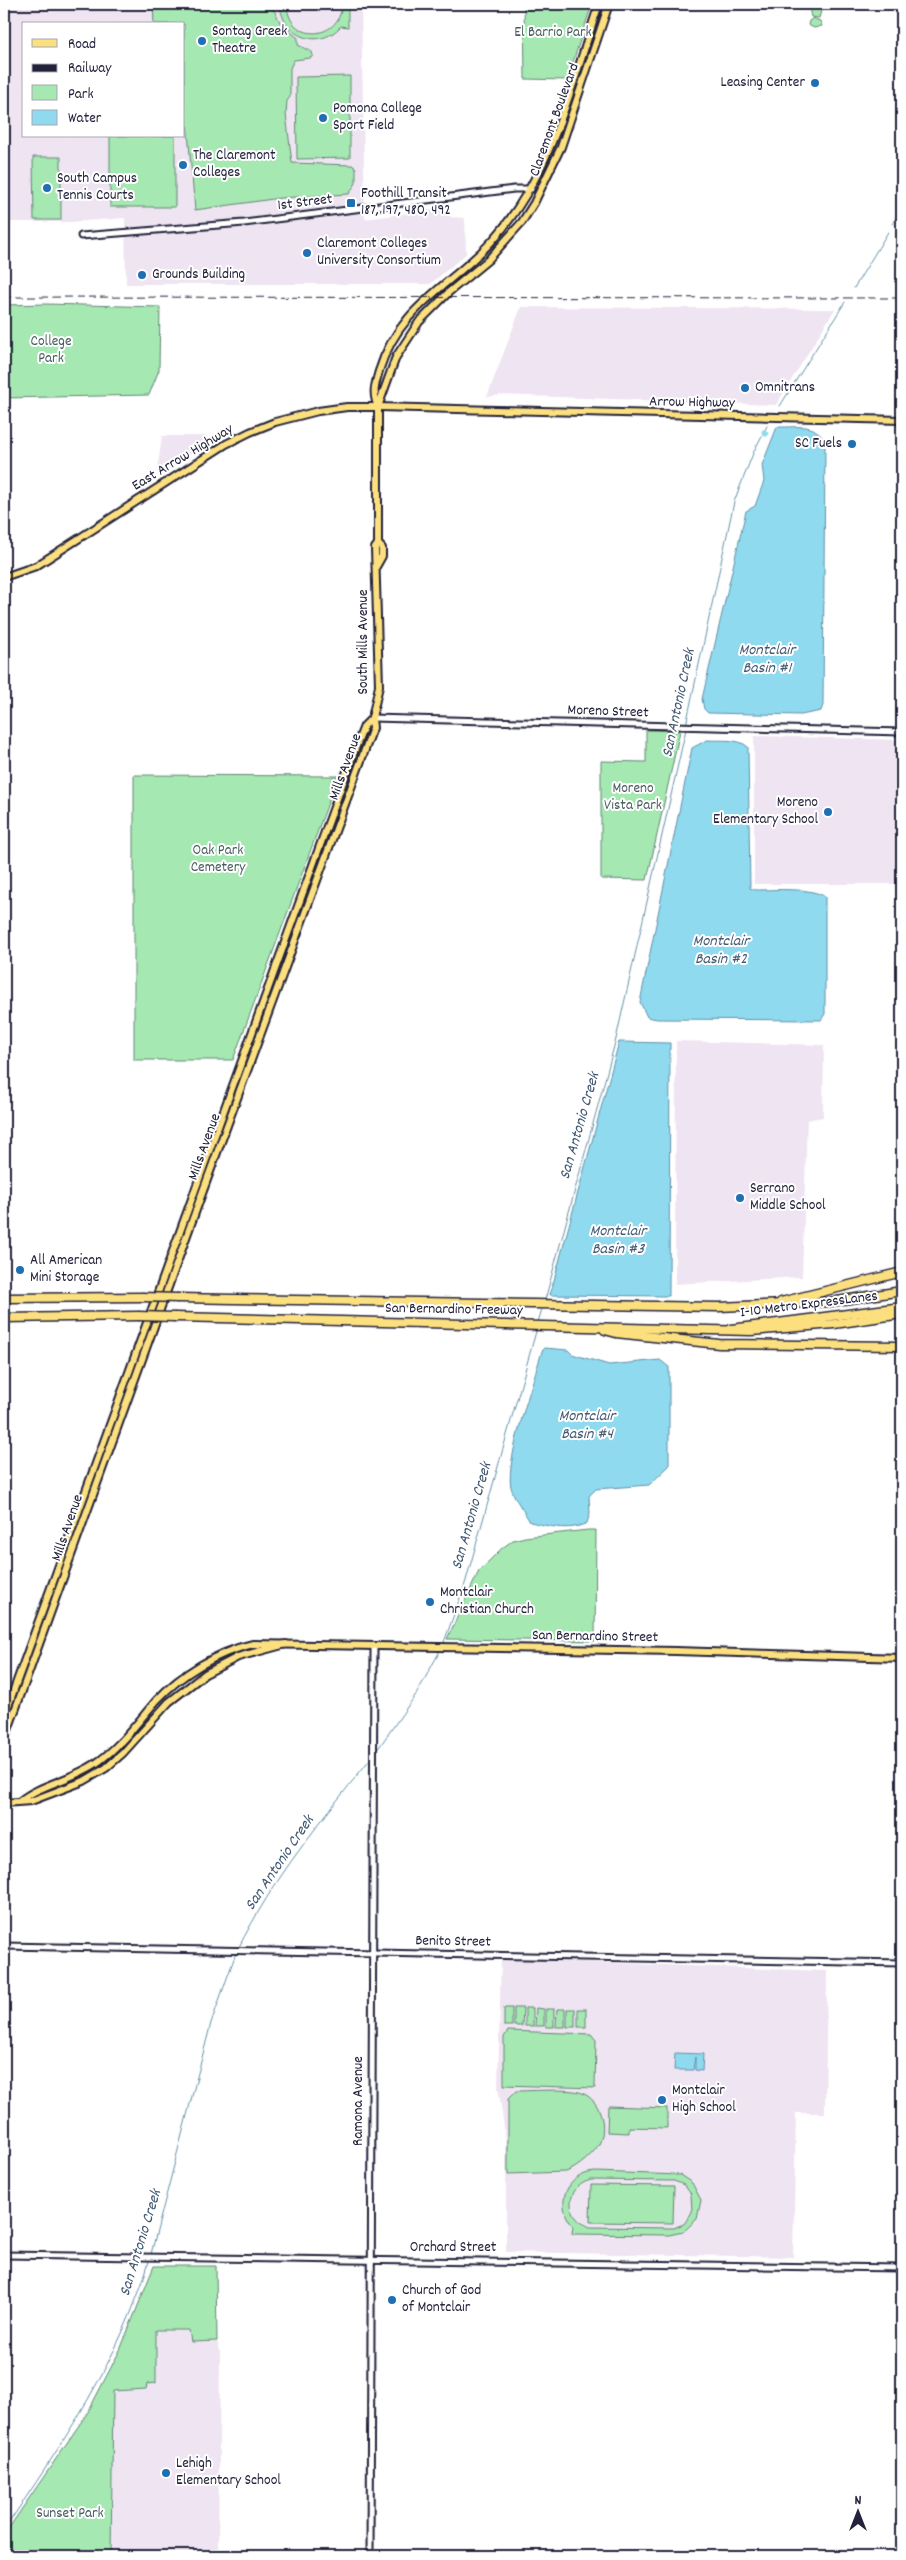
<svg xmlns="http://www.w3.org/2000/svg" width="906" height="2560" viewBox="0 0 906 2560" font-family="Dekko,sans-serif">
  <rect width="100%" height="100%" fill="#fff"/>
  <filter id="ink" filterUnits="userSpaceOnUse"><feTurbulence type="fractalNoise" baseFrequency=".02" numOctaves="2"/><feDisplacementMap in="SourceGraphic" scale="10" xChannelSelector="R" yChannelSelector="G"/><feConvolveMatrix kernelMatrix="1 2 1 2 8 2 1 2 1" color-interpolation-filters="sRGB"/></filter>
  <g filter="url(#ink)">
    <g fill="#efe4f1" fill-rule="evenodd">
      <path d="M4,4H361L365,219L448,208L450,217L465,218L466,254L430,284H126L125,218L71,222H4ZM24,24H184V136H24Z"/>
      <polygon points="521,307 677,308 835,309 776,405 501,395 487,397"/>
      <polygon points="162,436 204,436 207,437 207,444 159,474 157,472"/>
      <polygon points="754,736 902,740 902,884 754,884"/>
      <polygon points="676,1041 824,1045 823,1117 807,1120 802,1277 675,1284"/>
      <polygon points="501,1959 827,1971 825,2113 796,2113 793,2257 506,2252 506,2140 498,2087"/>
      <polygon points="156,2330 190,2330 191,2342 217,2341 220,2351 218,2556 111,2556 113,2391 146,2389"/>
    </g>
    <g fill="#a5e8b2" stroke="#648576" fill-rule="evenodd">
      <polygon points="153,4 251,4 272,6 281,24 298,38 298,45 312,52 313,56 310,58 294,60 290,68 290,97 287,101 286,114 292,163 352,165 356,168 356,183 349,194 280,198 195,210 187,122 184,120 184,24 154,24"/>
      <path d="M280,4H287C288,43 340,42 342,4H348V27L341,26C319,51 282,37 280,4Z"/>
      <polygon points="524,4 592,4 567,80 525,79"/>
      <polygon points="808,4 823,4 819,18 811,17"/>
      <polygon points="813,18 820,21 822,26 814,28 808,25 809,21"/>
      <polygon points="350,76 350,158 297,159 296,77"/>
      <rect x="110" y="136" width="65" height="71"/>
      <polygon points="33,157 61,157 61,220 34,220"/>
      <polygon points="46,304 160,307 159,370 149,395 4,398 4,305"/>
      <polygon points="646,730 680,731 647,880 601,879 601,761 646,762"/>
      <polygon points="134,775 338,776 233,1060 134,1060"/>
      <polygon points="588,1530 596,1530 595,1641 447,1639 479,1571 501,1549 513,1540 525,1537"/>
      <rect x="504" y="2008" width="8" height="18"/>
      <polygon points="514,2008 523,2008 522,2026 514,2026"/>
      <rect x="525" y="2008" width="8" height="18"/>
      <polygon points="536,2008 544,2009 544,2026 535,2026"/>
      <rect x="546" y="2009" width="8" height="18"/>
      <polygon points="557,2009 565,2009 565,2027 556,2027"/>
      <rect x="567" y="2009" width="8" height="18"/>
      <rect x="578" y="2009" width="8" height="18"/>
      <polygon points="508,2031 591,2034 596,2040 595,2088 504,2085 504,2037"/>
      <path d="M516,2091C530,2091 571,2088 582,2093C600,2100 607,2124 600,2142C595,2153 578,2168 566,2172L508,2174V2099Z"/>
      <polygon points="608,2106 667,2108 667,2128 629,2127 629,2133 607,2132"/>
      <path d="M595,2172L680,2175L692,2183L701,2200L697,2219L683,2232L669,2235L572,2234L573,2226C554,2205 566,2174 595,2172ZM591,2180L674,2181L684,2185L691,2194L692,2212L684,2224L673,2228L590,2227L580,2222L573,2214C567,2198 575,2184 591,2180Z"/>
      <polygon points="591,2185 674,2186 673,2223 590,2222"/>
      <polygon points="154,2266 216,2266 217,2341 191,2342 189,2330 156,2330 156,2383 147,2384 146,2389 113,2391 111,2556 4,2556 4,2535 88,2412 120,2350"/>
    </g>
    <g fill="#8fdaef" stroke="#6390a7">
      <path d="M777,427C800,428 819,420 825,447L823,705L821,711L801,715L708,713L704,709L702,699L746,511L755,506L764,481L762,465Z"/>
      <path d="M707,740C720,741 739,738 748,747L750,888L756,890C773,890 813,887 825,897V1014L821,1020L657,1019L647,1017L640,1002L692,748Z"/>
      <polygon points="619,1042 670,1043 669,1296 550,1295"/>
      <path d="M545,1348L568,1350L572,1354L609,1365L660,1360L669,1367V1466L649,1485L596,1489L589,1496L590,1513L587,1523C569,1532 549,1526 530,1522C524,1511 514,1499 511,1487C505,1461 534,1380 542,1351Z"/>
      <polygon points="675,2053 703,2054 702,2071 695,2070 695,2057 693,2070 674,2070"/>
    </g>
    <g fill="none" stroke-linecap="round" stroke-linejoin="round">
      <g stroke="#6390a7" stroke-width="1">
        <polyline points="892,224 902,208"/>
        <polyline points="854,288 888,232"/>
        <polyline points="780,406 845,302"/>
        <polyline points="686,725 734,502 754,451 767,426"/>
        <polyline points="545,1300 616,1039 686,729"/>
        <polyline points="538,1322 543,1306"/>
        <polyline points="443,1645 465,1584 537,1328"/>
        <polyline points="375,1753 417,1693 441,1649"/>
        <path d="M238,1949C272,1880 323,1818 371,1758"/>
        <polyline points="151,2254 211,2023 236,1953"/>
        <path d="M4,2530C62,2444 121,2359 150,2258"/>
      </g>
      <polyline stroke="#8fdaef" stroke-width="5" points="764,432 766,434"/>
      <g stroke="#22223b" stroke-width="9">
        <g id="minor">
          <polyline points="81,236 244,223 514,189 531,189"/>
          <polyline points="372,718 902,732"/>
          <polyline points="4,1946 902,1963"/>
          <polyline points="4,2255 902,2268"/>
          <polyline points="370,2556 374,1646"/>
        </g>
      </g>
      <g stroke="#22223b" stroke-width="10">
        <g id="major">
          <path d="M378,407C372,393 375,385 379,371C399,306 451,286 492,241C552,175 571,86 599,4"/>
          <polyline points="377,565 382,556 382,548 378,544"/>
          <polyline points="4,577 36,566 226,444 250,432 275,422 318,411 347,407 378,407 902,420"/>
          <polyline points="4,1717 355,749 364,726 372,718"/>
          <polyline points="4,1741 200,1199 373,728 372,718 379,686 375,548 378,544 378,407 396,357 419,322 449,292 488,260 522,222 534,203 561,147 609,4"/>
          <path d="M20,1801C39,1785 71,1780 95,1764C119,1748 137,1723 156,1701C181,1674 217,1652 253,1644L676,1651L902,1658"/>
          <polyline points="4,1803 31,1801 84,1781 106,1768 123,1753 169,1702 205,1674 238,1657 286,1644"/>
        </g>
      </g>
      <g stroke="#22223b" stroke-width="11">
        <g id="highway">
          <polyline points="4,1298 142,1297"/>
          <polyline points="178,1298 719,1307 830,1302 902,1291"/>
          <polyline points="781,1302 902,1272"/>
          <polyline points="175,1317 751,1331 834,1324 902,1314"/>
          <polyline points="4,1318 138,1316"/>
          <polyline points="731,1329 902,1307"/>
          <polyline points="605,1330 616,1333 719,1344 902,1346"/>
        </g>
      </g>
      <use href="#minor" stroke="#fff" stroke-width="5"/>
      <use href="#major" stroke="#fce080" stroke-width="6"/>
      <use href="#highway" stroke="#fce080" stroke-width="8"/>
      <polyline stroke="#22223b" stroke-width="1" stroke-dasharray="8 4" stroke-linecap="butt" points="4,297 902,298"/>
      <g stroke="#22223b" stroke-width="11" stroke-linecap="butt">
        <g id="highway-bridge">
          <polyline points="142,1297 178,1298"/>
          <polyline points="138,1316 175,1317"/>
        </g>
      </g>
      <use href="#highway-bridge" stroke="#fce080" stroke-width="8"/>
    </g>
  </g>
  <g fill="#1f6fb2" stroke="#fff" stroke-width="2">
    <circle cx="202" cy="41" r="5"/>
    <circle cx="815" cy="83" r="5"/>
    <circle cx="323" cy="118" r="5"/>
    <circle cx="183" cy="165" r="5"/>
    <circle cx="47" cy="188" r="5"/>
    <rect x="346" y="198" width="10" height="10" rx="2.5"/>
    <circle cx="307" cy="253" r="5"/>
    <circle cx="142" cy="275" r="5"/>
    <circle cx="745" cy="388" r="5"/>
    <circle cx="852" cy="444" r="5"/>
    <circle cx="828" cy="812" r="5"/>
    <circle cx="740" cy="1198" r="5"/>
    <circle cx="20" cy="1270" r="5"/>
    <circle cx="430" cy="1602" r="5"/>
    <circle cx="662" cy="2100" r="5"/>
    <circle cx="392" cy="2300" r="5"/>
    <circle cx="166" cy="2473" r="5"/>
  </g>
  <g text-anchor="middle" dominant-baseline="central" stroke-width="4" stroke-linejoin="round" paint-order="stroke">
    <g font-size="15" fill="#22223b" stroke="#fff" text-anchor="start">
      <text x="212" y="32">Sontag Greek<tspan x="212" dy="17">Theatre</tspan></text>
      <text x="805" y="83" text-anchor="end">Leasing Center</text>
      <text x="333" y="109">Pomona College<tspan x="333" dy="17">Sport Field</tspan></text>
      <text x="193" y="156">The Claremont<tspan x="193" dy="17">Colleges</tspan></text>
      <text x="57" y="179">South Campus<tspan x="57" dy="17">Tennis Courts</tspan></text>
      <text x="361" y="194">Foothill Transit<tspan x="361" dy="17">187, 197, 480, 492</tspan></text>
      <text x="317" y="244">Claremont Colleges<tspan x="317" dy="17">University Consortium</tspan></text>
      <text x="152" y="275">Grounds Building</text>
      <text x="755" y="388">Omnitrans</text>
      <text x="842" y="444" text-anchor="end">SC Fuels</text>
      <text x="818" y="803" text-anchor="end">Moreno<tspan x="818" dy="17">Elementary School</tspan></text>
      <text x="750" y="1189">Serrano<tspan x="750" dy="17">Middle School</tspan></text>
      <text x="30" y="1261">All American<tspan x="30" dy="17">Mini Storage</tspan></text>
      <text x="440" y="1593">Montclair<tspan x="440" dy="17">Christian Church</tspan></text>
      <text x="672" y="2091">Montclair<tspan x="672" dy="17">High School</tspan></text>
      <text x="402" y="2291">Church of God<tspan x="402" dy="17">of Montclair</tspan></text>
      <text x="176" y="2464">Lehigh<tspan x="176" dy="17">Elementary School</tspan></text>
    </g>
    <g font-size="15" fill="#495d5f" stroke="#fff">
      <text x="553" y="33">El Barrio Park</text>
      <text x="51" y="342">College<tspan x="51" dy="17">Park</tspan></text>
      <text x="633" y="789">Moreno<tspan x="633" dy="17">Vista Park</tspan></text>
      <text x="218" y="851">Oak Park<tspan x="218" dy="17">Cemetery</tspan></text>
      <text x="70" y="2514">Sunset Park</text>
    </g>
    <g font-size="15" fill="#22223b" stroke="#fff">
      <text transform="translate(555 120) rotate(-70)">Claremont Boulevard</text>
      <text transform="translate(305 203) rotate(-7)">1st Street</text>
      <text transform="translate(692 403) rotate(1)">Arrow Highway</text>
      <text transform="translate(183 458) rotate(-31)">East Arrow Highway</text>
      <text transform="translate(364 642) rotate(-90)">South Mills Avenue</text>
      <text transform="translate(608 712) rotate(2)">Moreno Street</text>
      <text transform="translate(346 767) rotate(-70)">Mills Avenue</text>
      <text transform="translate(205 1147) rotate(-70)">Mills Avenue</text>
      <text transform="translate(809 1305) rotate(-7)">I-10 Metro ExpressLanes</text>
      <text transform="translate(454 1310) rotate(1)">San Bernardino Freeway</text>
      <text transform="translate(68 1528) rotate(-71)">Mills Avenue</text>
      <text transform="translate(595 1637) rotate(1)">San Bernardino Street</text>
      <text transform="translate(453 1942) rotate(1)">Benito Street</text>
      <text transform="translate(359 2101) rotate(-90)">Ramona Avenue</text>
      <text x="453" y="2248">Orchard Street</text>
    </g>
    <g font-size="16" font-style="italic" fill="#435971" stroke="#fff">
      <text x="767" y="650">Montclair<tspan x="767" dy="18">Basin #1</tspan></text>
      <text transform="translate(679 703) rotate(-78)">San Antonio Creek</text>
      <text x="721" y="941">Montclair<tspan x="721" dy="18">Basin #2</tspan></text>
      <text transform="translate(580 1126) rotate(-74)">San Antonio Creek</text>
      <text x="618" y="1231">Montclair<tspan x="618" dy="18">Basin #3</tspan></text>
      <text x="587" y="1416">Montclair<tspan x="587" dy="18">Basin #4</tspan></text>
      <text transform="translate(472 1516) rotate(-74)">San Antonio Creek</text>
      <text transform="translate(280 1863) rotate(-56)">San Antonio Creek</text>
      <text transform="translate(141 2243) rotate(-73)">San Antonio Creek</text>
    </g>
  </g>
  <rect width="906" height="2560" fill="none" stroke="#fff" stroke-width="20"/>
  <rect x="10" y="10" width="886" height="2540" fill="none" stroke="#22223b" stroke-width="2" filter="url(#ink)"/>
  <rect x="22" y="22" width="162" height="115" fill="#ffffff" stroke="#a7a7b1"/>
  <rect x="32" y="39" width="25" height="8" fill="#fce080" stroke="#a7a7b1"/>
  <text x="68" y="48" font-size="15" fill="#22223b">Road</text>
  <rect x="32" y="64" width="25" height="8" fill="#22223b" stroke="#a7a7b1"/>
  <text x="68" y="72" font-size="15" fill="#22223b">Railway</text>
  <rect x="32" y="85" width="25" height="15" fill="#a5e8b2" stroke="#a7a7b1"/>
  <text x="68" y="98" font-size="15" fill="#22223b">Park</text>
  <rect x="32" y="110" width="25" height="15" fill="#8fdaef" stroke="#a7a7b1"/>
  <text x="68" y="122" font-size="15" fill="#22223b">Water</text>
  <g transform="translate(858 2512)" stroke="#ffffff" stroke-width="4" paint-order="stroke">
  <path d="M0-4L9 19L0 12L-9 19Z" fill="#22223b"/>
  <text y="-8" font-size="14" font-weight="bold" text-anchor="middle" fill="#22223b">N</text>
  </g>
</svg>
